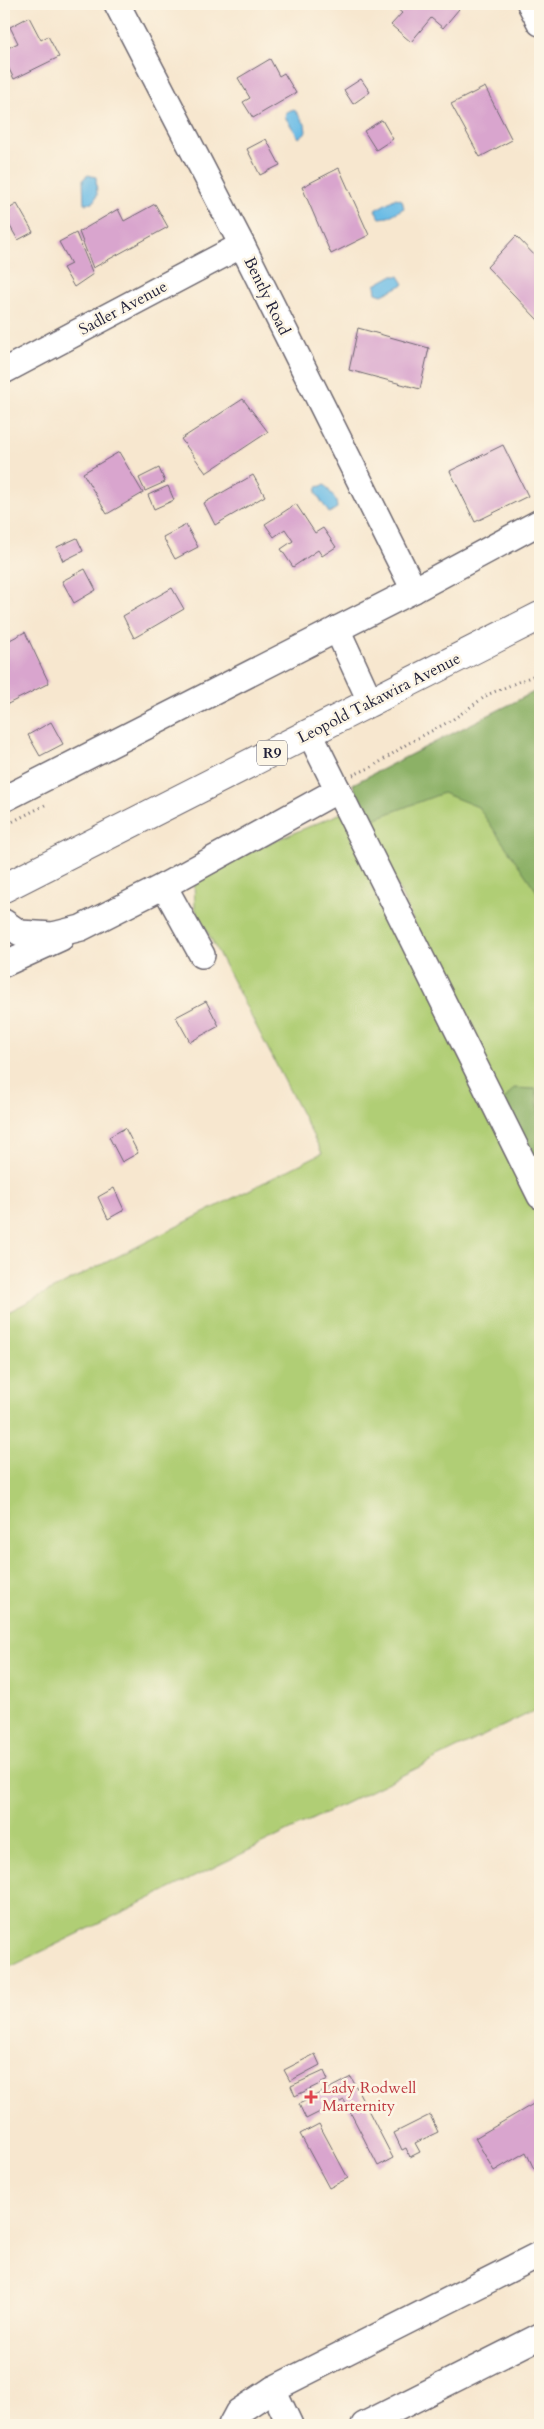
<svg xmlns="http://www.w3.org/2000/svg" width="544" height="2429" viewBox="0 0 544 2429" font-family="Cardo,serif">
  <rect width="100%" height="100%" fill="#fcf5e5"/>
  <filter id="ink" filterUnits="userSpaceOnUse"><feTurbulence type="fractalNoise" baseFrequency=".02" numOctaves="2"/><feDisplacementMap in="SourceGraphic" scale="10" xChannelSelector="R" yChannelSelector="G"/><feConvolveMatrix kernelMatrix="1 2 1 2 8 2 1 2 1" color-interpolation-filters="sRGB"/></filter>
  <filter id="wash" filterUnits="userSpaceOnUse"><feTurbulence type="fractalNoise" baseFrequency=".0096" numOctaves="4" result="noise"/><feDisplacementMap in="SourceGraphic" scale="20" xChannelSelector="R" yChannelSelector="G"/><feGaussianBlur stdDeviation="1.12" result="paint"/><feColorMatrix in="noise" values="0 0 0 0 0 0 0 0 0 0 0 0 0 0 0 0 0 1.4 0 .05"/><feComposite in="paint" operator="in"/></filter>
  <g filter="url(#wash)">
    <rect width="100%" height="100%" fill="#f7e7cf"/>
    <g fill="#b0ce74" stroke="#697858">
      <polygon points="540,689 540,1183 413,920 360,806 353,784"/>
      <polygon points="344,812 540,1215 540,1708 4,1970 4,1314 322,1153 195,908 194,881 267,844"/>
    </g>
    <g fill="#8cb166" stroke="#576a50">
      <polygon points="540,689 540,896 478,807 443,793 371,820 360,806 353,784"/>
      <polygon points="514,1088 536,1089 540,1124 540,1183 501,1104"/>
    </g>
    <g fill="#6bbce6" stroke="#466f90">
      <polygon points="294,109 305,124 306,132 299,138 285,117 286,112"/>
      <polygon points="88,175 96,177 97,195 93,203 84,204 83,179"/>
      <polygon points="396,198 402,200 404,208 388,217 380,218 375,210"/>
      <polygon points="391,276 399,276 404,284 382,295 376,293 375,285"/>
      <polygon points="325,485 336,500 337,508 329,513 316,493 317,487"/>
    </g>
    <g id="blocks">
      <g fill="#d9a5ce">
        <polygon points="391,4 453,4 459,9 443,28 431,18 411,42 391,25 402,13"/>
        <polygon points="29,17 41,40 48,36 59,57 14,79 4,59 4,50 18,43 10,27"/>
        <polygon points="270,59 279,76 284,73 296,93 253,118 243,102 250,98 238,78"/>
        <polygon points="361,79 370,92 353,104 344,90"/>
        <polygon points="485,87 512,140 480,157 451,104"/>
        <polygon points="382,120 393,139 376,150 364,131"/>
        <polygon points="266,139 280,165 260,175 247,149"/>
        <polygon points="339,168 369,235 331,254 302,187"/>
        <polygon points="17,204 33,232 18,240 4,216 4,212"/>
        <polygon points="155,204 168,227 93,268 79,232 118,209 124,221"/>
        <polygon points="76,233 93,274 74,287 63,268 71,264 59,242"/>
        <polygon points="516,236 540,261 540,318 538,320 487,267"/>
        <polygon points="358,328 429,348 420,389 349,370"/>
        <polygon points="243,399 268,432 206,473 181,439"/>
        <polygon points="503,445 528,496 475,522 450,471"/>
        <polygon points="119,452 143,493 107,514 83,473"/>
        <polygon points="159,468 165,482 145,491 139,478"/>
        <polygon points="253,475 265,496 215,525 204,503"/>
        <polygon points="168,486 174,500 154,509 148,495"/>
        <polygon points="296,504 315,533 323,528 336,547 322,556 318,550 293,567 281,549 293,541 285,529 274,537 265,524"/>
        <polygon points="186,525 198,547 175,559 163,537"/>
        <polygon points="77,538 83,551 63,561 57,547"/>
        <polygon points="85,569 96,590 74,603 62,581"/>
        <polygon points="172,588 184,609 134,638 123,616"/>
        <polygon points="25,632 49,683 4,706 4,643"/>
        <polygon points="51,722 63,744 40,756 28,735"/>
        <polygon points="206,1001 219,1026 190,1042 176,1017"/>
        <polygon points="125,1128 138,1153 122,1162 109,1137"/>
        <polygon points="114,1188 124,1210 108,1219 98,1197"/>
        <polygon points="315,2054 320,2065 290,2081 284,2070"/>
        <polygon points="324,2071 328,2080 295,2096 291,2086"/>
        <polygon points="351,2077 393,2158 378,2166 344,2100 306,2119 299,2104"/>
        <polygon points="540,2100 540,2166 534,2169 526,2152 494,2171 475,2138"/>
        <polygon points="430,2115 438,2132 415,2143 420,2152 410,2157 406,2148 402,2150 394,2133"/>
        <polygon points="319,2124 348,2178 329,2188 300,2134"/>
      </g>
    </g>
  </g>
  <g filter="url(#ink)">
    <use href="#blocks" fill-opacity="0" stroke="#6d676f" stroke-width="1"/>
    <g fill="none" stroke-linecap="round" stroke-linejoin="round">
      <g stroke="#6d676f" stroke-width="28">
        <g id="minor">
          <polyline points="117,4 242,245 414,590"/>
          <polyline points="530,4 540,23"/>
          <polyline points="4,371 242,245"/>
          <polyline points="337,629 371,703"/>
          <polyline points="310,734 540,1196"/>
          <polyline points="4,799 414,590 540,522"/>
          <polyline points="164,886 202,955"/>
          <polyline points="4,922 20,933 53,935 81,928 164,886 338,790"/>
          <polyline points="4,964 61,938"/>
          <polyline points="273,2389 290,2425"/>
          <polyline points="231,2425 238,2412 273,2389 540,2254"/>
          <polyline points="364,2425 540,2336"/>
        </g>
      </g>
      <g stroke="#6d676f" stroke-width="30">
        <polyline id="highway" points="4,888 540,616"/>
      </g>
      <g stroke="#6d676f" stroke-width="3" stroke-dasharray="1 4" stroke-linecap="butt">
        <polyline points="353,775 374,766 407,744 452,720 489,694 540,673"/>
        <polyline points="4,826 45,805"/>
      </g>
      <use href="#minor" stroke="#fff" stroke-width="25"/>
      <use href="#highway" stroke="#fff" stroke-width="28"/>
    </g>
  </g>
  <path fill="#e0444e" stroke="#fcf5e5" stroke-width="2" d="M308.5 2089.5h5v5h5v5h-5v5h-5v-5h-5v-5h5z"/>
  <g text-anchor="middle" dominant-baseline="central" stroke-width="5" stroke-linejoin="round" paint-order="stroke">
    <rect fill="#fcf5e5" stroke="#63616e" stroke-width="1" x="257" y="740.5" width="30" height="25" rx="4"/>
    <g font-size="15" font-weight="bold" fill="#22223b">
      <text x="272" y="753">R9</text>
    </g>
    <g font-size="16" fill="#22223b" stroke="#fcf5e5">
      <text transform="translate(267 296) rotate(64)">Bently Road</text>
      <text transform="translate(123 308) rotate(-28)">Sadler Avenue</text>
      <text transform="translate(379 698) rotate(-27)">Leopold Takawira Avenue</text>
    </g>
    <g font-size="16" fill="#be3a42" stroke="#fcf5e5" text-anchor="start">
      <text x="322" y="2088">Lady Rodwell<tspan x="322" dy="18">Marternity</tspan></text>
    </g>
  </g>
  <rect width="544" height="2429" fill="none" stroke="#fcf5e5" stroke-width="20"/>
</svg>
